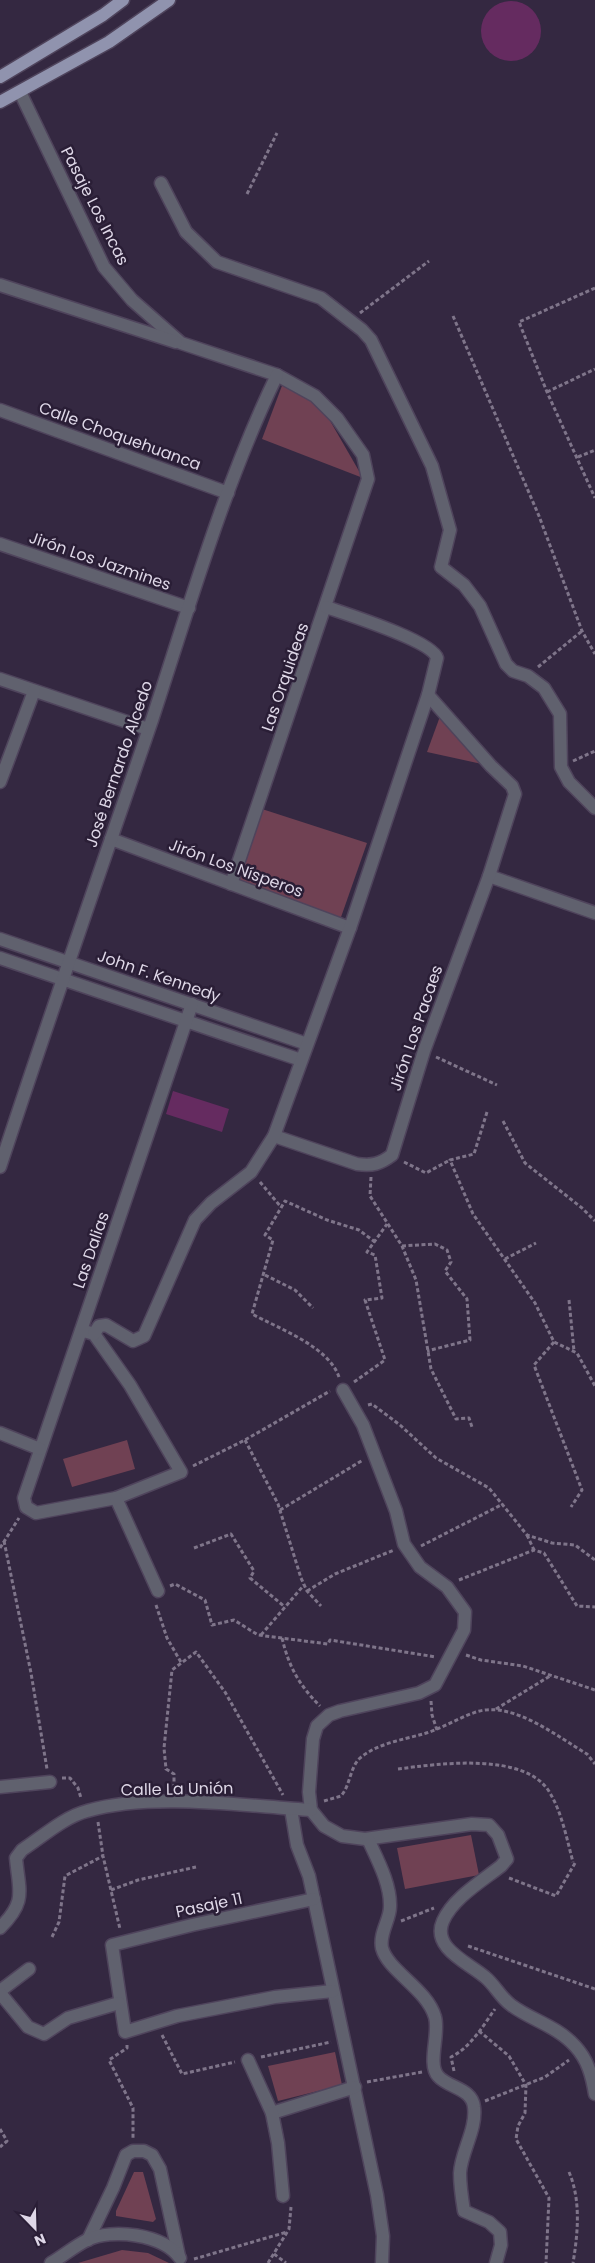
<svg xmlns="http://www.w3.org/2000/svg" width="595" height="2263" viewBox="0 0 595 2263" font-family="Poppins,sans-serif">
  <rect width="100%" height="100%" fill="#342841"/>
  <g fill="#704153">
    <polygon points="283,383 304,393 325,412 363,478 262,439"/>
    <polygon points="442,711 491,766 427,752"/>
    <polygon points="262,809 367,843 340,920 238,884"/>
    <polygon points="127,1440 135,1469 72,1487 63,1459"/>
    <polygon points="471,1835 479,1875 405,1889 397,1848"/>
    <polygon points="335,2052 342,2085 278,2101 268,2066"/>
    <polygon points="134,2172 143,2172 156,2219 153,2222 116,2216 116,2211"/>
    <polygon points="122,2250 148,2253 169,2263 78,2263"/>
  </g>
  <g fill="#652b60">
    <circle cx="511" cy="31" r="30"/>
    <polygon points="173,1091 229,1109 222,1132 166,1114"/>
  </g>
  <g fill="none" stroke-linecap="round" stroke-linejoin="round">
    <g stroke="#4f445c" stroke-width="15">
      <g id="minor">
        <polyline points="20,92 104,267 132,300 181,343 277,375 315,396 337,418 363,455 368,479 231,884"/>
        <polyline points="161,183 186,232 217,262 321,298 362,330 371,340 432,466 450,530 441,567 464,585 480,606 506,664 513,671 528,676 544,688 560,714 561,767 569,782 595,808"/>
        <polyline points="0,285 176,342"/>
        <polyline points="0,410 228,493"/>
        <polyline points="0,544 189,608"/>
        <polyline points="0,679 148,729"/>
        <polyline points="0,782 34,691"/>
        <polyline points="111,839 350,928"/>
        <polyline points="489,876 595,913"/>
        <polyline points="0,939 307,1044"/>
        <polyline points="0,958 301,1060"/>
        <path d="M274,1136L357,1164C373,1166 380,1164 392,1155L424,1051L489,876L515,794L512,786L491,766L428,695"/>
        <path d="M0,1167C49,1017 101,869 152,720C190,604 224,485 277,375"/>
        <polyline points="81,1330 94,1334 130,1385 181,1472 116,1498 36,1513 26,1507 24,1498 192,1004"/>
        <path d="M94,1334L99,1326L106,1325L133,1341L144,1336L195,1220L211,1203L251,1172L274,1136L350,928L428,695L437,658C432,641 346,614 326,607"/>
        <path d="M343,1390L363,1425L396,1511L404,1544L420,1567L447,1587L465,1612L464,1630L435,1685L419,1693L340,1711L329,1715L317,1726L313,1739L309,1792L311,1810L324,1826L342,1836L365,1839L472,1824L489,1825L498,1835L507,1859L501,1866C482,1881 453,1898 443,1921C431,1948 469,1963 485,1977C495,1985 500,1997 511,2005C531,2020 557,2026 575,2046C588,2060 592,2076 595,2094"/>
        <polyline points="0,1433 40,1449"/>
        <polyline points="116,1498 158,1591"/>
        <polyline points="0,1787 50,1782"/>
        <polyline points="291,1809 297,1845 309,1876 377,2195 383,2236 382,2263"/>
        <path d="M368,1839C377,1859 391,1884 390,1907C390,1920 379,1933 382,1948C388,1971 427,1989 435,2017C440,2033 427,2064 438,2076C448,2088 472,2088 474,2107C477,2129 461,2152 460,2173C460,2186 462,2199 464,2211L489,2222L500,2232L501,2245L496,2263"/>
        <polyline points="314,1899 192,1925 112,1945 125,2032 177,2016 275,1997 333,1991"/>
        <path d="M0,1928C27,1901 19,1892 16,1858L22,1850C42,1837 64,1817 87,1811C153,1792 243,1806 311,1810"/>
        <polyline points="0,1991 29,1969"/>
        <polyline points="0,1993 28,2027 44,2034 68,2018 119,2003"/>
        <polyline points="248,2060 272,2113 355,2087"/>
        <polyline points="272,2113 278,2143 283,2196"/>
        <polyline points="88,2240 113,2188 126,2155 133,2151 144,2151 152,2155 160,2169 179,2256"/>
        <path d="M51,2263C63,2256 75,2246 87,2240C112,2228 163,2234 180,2258"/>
      </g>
    </g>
    <g stroke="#4f445c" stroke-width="15">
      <g id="major">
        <polyline points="0,77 103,15 123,0"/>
        <polyline points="0,102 109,42 169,0"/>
      </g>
    </g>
    <g stroke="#7f758a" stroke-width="3" stroke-dasharray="4 2.5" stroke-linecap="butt">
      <polyline points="247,194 277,133"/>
      <polyline points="595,288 519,322 547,392 595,498"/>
      <polyline points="360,313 429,261"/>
      <polyline points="453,316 539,516 582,631 595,654"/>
      <polyline points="547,392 595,369"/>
      <polyline points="578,457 595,450"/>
      <polyline points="538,667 582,631"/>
      <polyline points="573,761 595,751"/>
      <polyline points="436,1057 497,1085"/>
      <polyline points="487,1112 474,1154 450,1160 473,1214 535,1303 554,1342 577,1353 595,1386"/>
      <polyline points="503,1121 525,1163 582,1208 595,1221"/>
      <polyline points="404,1162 426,1173 450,1160"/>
      <polyline points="371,1177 370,1196 402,1246 416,1280 431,1369 456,1419 469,1418 472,1427"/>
      <polyline points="260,1182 281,1207"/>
      <polyline points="402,1246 435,1244 447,1250 451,1262 445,1271 467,1299 470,1340 427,1351"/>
      <polyline points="505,1259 536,1243"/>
      <polyline points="265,1275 295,1290 313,1308"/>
      <polyline points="569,1300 574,1351"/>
      <polyline points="554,1342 534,1365 582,1490 571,1507"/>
      <path d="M339,1377C329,1347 280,1329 252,1314L273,1240L265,1235L285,1201L327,1220L359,1230L375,1242"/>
      <polyline points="354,1382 385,1360 365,1300 382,1298 375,1255 367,1252 387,1224"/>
      <polyline points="368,1405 372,1404 400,1425 436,1458 489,1488 527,1535 552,1543 575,1545 595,1560"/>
      <polyline points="245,1440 278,1504 301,1578 307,1591 321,1606"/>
      <polyline points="193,1466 245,1440 330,1391"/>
      <polyline points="280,1510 363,1460"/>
      <polyline points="527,1535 534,1550"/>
      <polyline points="4,1541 31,1673 47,1769"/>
      <polyline points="421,1546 503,1504"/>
      <polyline points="0,1548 19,1518"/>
      <polyline points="194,1548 231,1534 254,1571 250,1578 285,1607"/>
      <polyline points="459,1580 534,1550 544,1553 577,1606 595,1607"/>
      <polyline points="170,1586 175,1584 205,1600 212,1625 234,1620 258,1635 328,1644 330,1640 436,1657"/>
      <polyline points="307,1591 335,1574 394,1550"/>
      <polyline points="156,1605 167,1638 182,1664"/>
      <polyline points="261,1635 304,1585"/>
      <path d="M282,1638C289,1667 299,1685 320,1706"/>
      <polyline points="466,1655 481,1660 523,1666 595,1690"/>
      <polyline points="431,1701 432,1715 437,1730"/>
      <polyline points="496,1709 550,1676"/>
      <path d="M398,1769C437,1764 526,1751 550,1793C562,1813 567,1840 573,1862"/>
      <polyline points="62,1778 70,1778 78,1788 81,1798"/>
      <polyline points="174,1788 174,1774 166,1769 164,1748 172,1670 196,1652 225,1692 283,1795"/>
      <path d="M324,1801L341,1796C350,1786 350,1768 359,1759C375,1744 402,1740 423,1734C441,1729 458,1718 476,1712C512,1700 558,1737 587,1754L595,1764"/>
      <polyline points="98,1822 103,1856 120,1929"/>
      <polyline points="509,1878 556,1896 575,1863"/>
      <polyline points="111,1890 138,1880 196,1867"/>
      <polyline points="401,1921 434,1908"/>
      <polyline points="52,1937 59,1922 65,1876 103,1856"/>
      <polyline points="468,1946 595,1989"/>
      <polyline points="479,2031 509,2056 526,2085 525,2113 518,2126 516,2139 549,2198 546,2263"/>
      <polyline points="162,2035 182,2074 235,2062"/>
      <polyline points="127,2045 127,2048 109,2060 133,2108 133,2139"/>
      <polyline points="261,2057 331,2042"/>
      <path d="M454,2071L451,2057C470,2048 483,2026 495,2009"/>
      <polyline points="367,2082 422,2072"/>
      <polyline points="485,2101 545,2077 569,2060"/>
      <polyline points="0,2129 7,2141 0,2147"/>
      <path d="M569,2172C581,2200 578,2233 573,2263"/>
      <polyline points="274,2254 286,2263"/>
      <polyline points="194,2259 287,2232"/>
      <polyline points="268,2263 289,2229 291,2207"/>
    </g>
    <use href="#minor" stroke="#60616e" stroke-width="12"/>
    <use href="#major" stroke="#9093ae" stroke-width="12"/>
  </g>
  <g text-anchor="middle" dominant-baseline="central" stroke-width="5" stroke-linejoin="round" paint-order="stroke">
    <g font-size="16" fill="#ded7e7" stroke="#2a1e36">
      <text transform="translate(95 206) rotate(63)">Pasaje Los Incas</text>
      <text transform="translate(120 436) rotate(20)">Calle Choquehuanca</text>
      <text transform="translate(100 561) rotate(19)">Jirón Los Jazmines</text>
      <text transform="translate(285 677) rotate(-71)">Las Orquideas</text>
      <text transform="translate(119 764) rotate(-71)">José Bernardo Alcedo</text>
      <text transform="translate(236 868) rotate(20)">Jirón Los Nísperos</text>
      <text transform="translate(159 976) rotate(19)">John F. Kennedy</text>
      <text transform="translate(416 1028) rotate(-71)">Jirón Los Pacaes</text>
      <text transform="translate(91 1250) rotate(-71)">Las Dalias</text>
      <text transform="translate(177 1789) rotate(-1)">Calle La Unión</text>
      <text transform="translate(209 1905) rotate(-12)">Pasaje 11</text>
    </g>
  </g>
  <g transform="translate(35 2228) rotate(157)" stroke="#2a1e36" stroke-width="4" paint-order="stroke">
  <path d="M0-4L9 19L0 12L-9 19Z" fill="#ded7e7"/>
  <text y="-8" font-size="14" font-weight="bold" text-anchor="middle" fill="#ded7e7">N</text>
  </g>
</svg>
